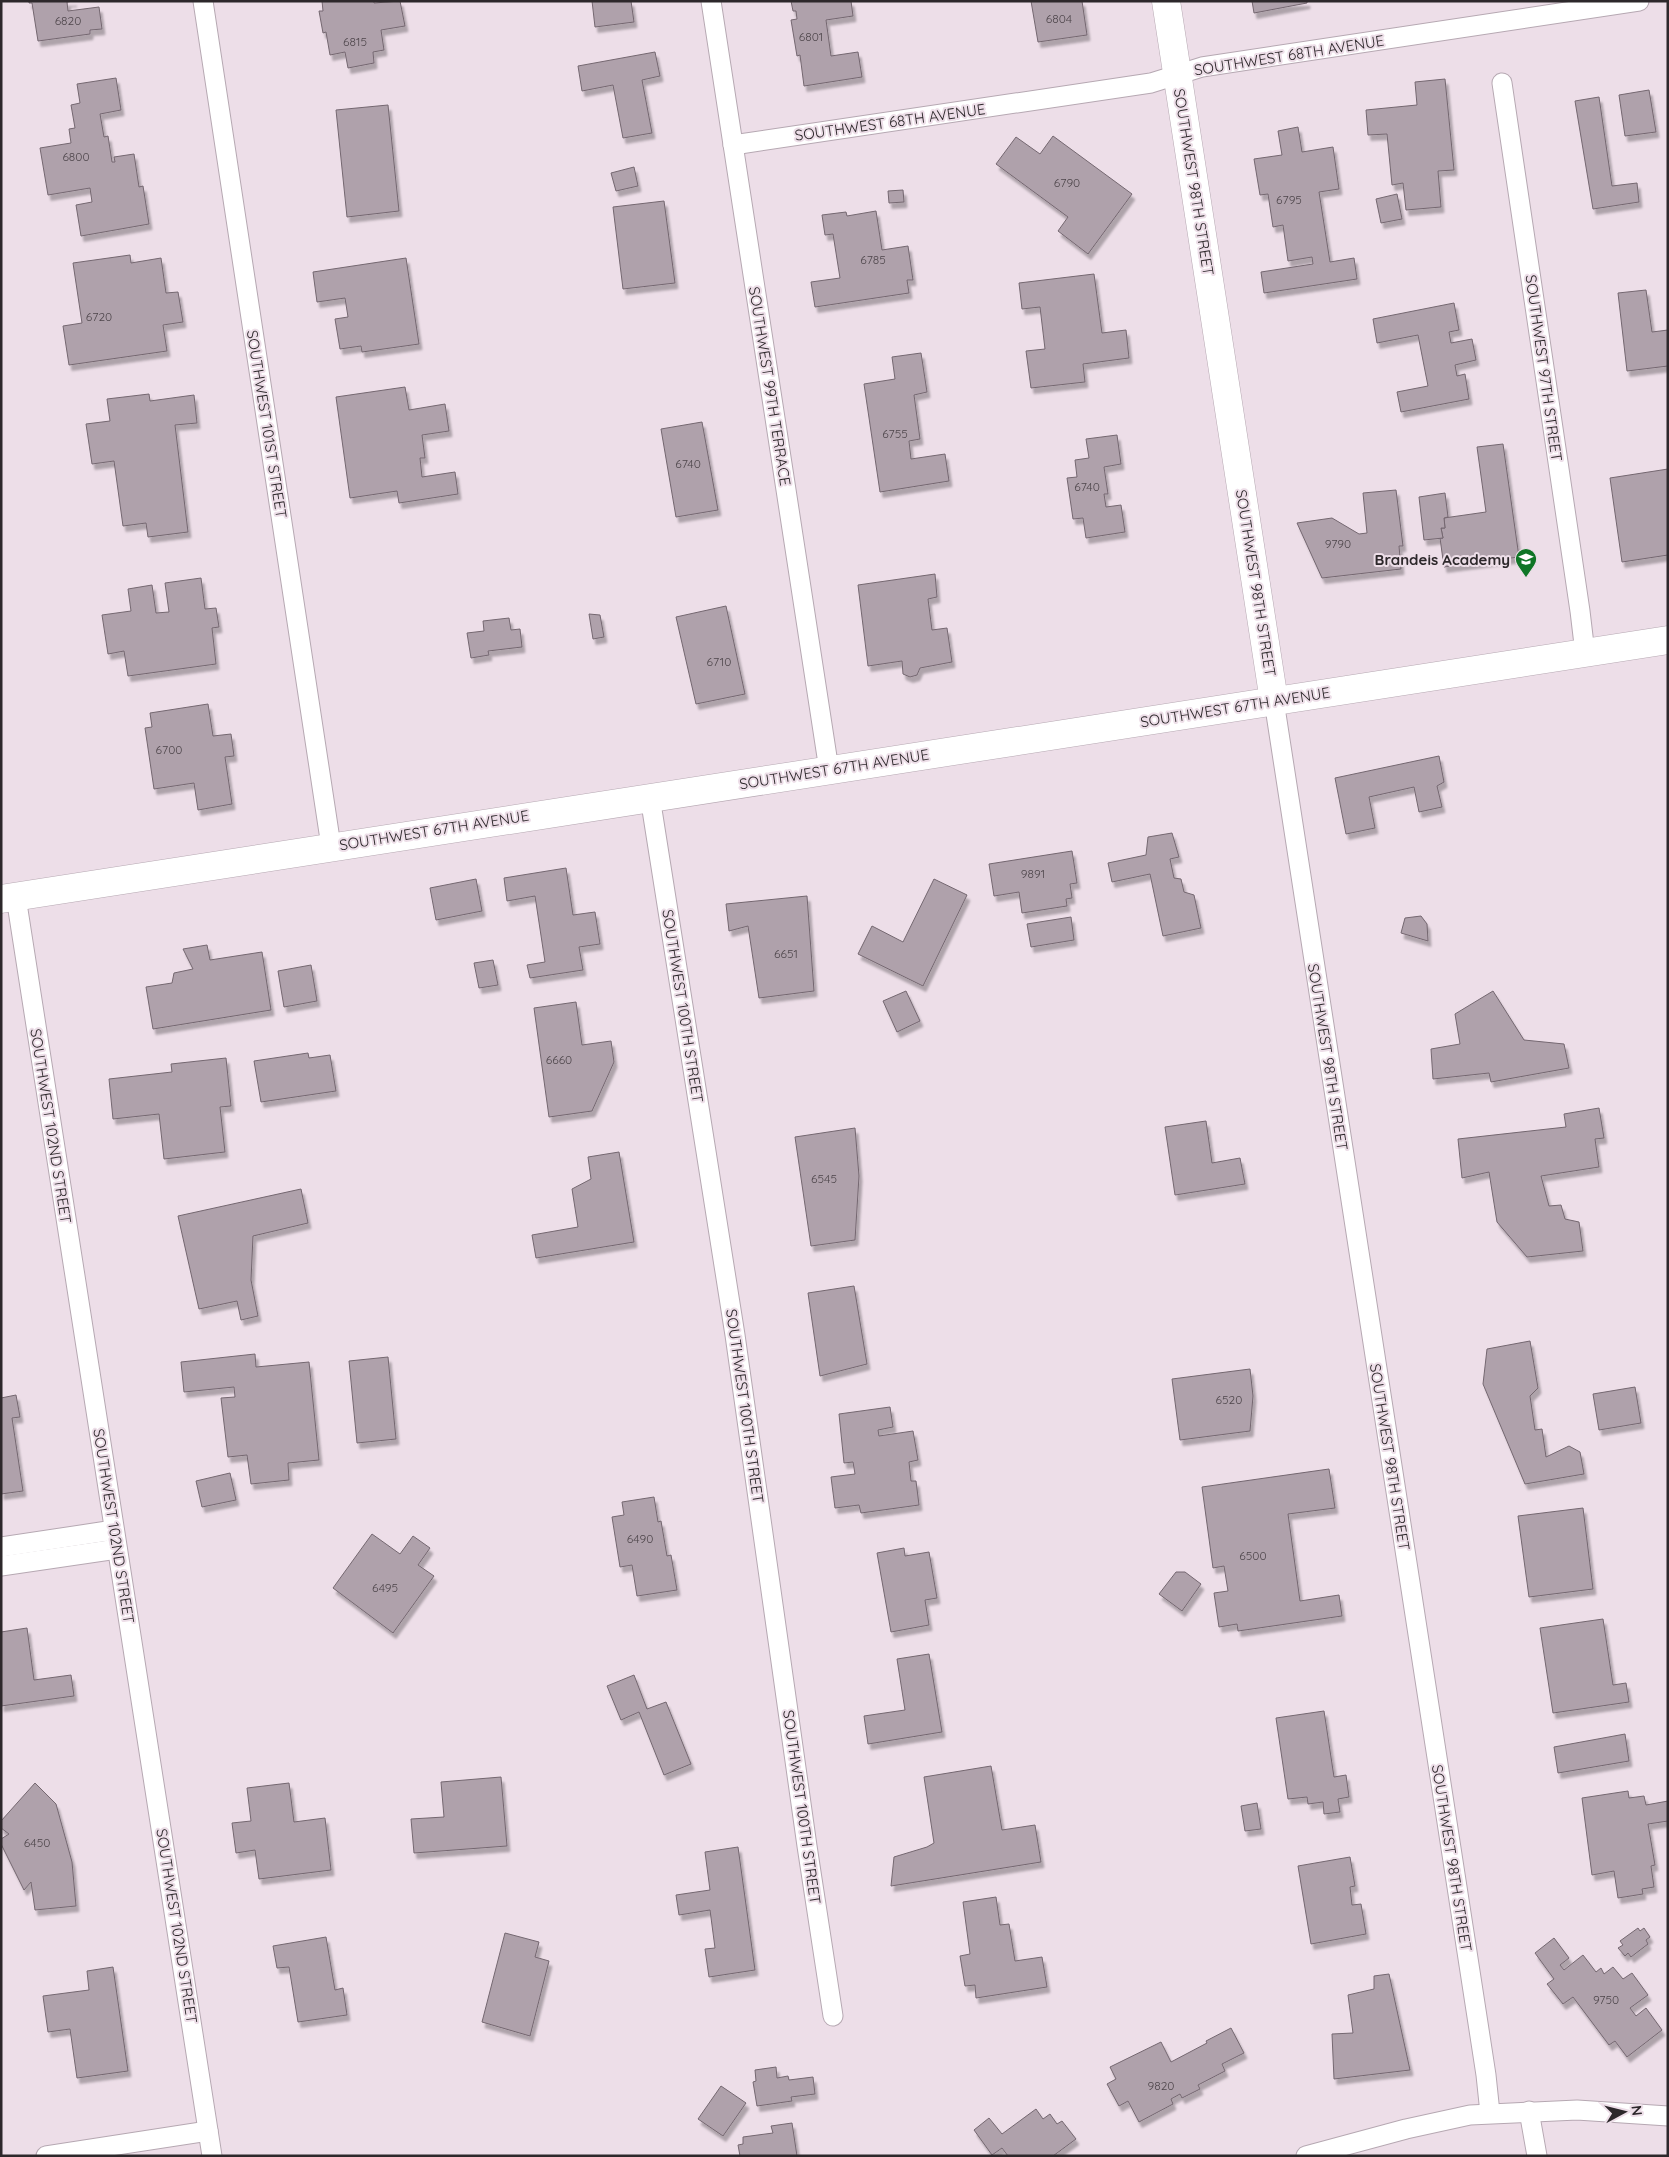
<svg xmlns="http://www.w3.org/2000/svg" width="1669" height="2157" viewBox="0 0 1669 2157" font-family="Quicksand,sans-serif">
  <defs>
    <filter id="shadow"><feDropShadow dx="3" dy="5.5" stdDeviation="1" flood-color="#0004"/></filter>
  </defs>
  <rect width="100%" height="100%" fill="#eddee8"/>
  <g fill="#afa1ab" stroke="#746770" filter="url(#shadow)">
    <polygon points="29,1 74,1 67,2 68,11 99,7 102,29 90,30 90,34 38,41 32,3 29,3"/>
    <polygon points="322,1 374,1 374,3 400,1 405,26 381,30 384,50 373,52 374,63 348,68 345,52 330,55 326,32 323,33 319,11 323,11"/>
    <polygon points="592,1 631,1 634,22 595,27"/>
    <polygon points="791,1 851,1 853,16 826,20 831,56 858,52 862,77 804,86 800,55 797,56 791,20 797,19 796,11 793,11"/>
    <polygon points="1031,1 1082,1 1087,35 1038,42"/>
    <polygon points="1252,1 1307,1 1307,3 1254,13"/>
    <polygon points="655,52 660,76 642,80 652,133 623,138 613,85 582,91 578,66"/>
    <polygon points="116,78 121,110 100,114 104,137 108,136 112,162 115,162 114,157 134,154 139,187 143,186 149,224 81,236 76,205 92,202 90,188 48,195 40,148 71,143 69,129 75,128 71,105 80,103 77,84"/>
    <polygon points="1445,79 1454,170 1438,171 1441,207 1406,210 1403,183 1392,185 1387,134 1368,135 1366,110 1417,105 1415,82"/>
    <polygon points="1649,90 1656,132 1625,136 1619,95"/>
    <polygon points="1599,97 1612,186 1637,183 1639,202 1593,209 1575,101"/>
    <polygon points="388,105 399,211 347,217 336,110"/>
    <polygon points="1298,127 1302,152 1333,147 1339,189 1319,192 1330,262 1354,258 1357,279 1264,293 1261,272 1313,264 1312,257 1288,261 1283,225 1273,227 1268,194 1260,195 1254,159 1282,155 1278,131"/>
    <polygon points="1053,136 1132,194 1088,254 1058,231 1068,217 996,164 1016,137 1040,154"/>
    <polygon points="634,167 638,186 616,191 611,173"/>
    <polygon points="903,190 904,202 889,203 888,191"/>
    <polygon points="1397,194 1402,219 1381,223 1376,199"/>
    <polygon points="664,201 675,283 623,289 613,207"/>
    <polygon points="876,211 882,250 908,246 913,280 907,280 909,293 815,307 811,282 840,278 833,234 825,235 822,215 846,212 847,216"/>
    <polygon points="130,255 131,263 161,258 166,293 178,292 183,322 163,325 167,351 69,365 63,326 82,323 73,263"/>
    <polygon points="406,258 419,344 362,352 361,346 340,349 335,319 348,317 345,298 317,302 313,272"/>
    <polygon points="1094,274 1102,333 1126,330 1129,358 1083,364 1085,382 1031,388 1026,351 1045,349 1040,307 1022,309 1019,283"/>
    <polygon points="1646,290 1652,332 1668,330 1668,366 1627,371 1618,293"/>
    <polygon points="1454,303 1459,330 1449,332 1451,343 1472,339 1476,360 1455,365 1457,376 1465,374 1469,399 1401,412 1397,392 1428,386 1418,335 1377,343 1373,319"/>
    <polygon points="921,353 927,392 914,395 920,439 909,441 911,459 945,454 949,481 880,492 864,384 895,379 892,357"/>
    <polygon points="405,387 409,410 445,404 449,431 422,435 425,458 420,458 422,477 455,472 458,494 399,503 397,491 350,498 336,397"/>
    <polygon points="149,394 150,401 194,395 197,423 175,425 188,532 148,537 146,523 123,526 114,461 92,464 86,424 110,421 107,399"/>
    <polygon points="702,422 718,510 676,517 661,429"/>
    <polygon points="1117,435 1121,464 1104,467 1108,494 1104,494 1106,507 1121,505 1125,532 1086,538 1083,518 1073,519 1067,478 1077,477 1075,460 1089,458 1086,439"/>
    <polygon points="1503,444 1519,557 1444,567 1440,538 1443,538 1441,528 1445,528 1444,518 1486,512 1477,447"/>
    <polygon points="1668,469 1668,555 1622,562 1610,478"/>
    <polygon points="1396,490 1403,546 1399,546 1401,569 1322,578 1297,523 1332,518 1359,534 1367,533 1363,493"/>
    <polygon points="1445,493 1448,517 1444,518 1445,528 1441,528 1443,538 1424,540 1419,497"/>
    <polygon points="935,574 937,597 928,599 932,630 947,628 952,662 920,668 917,675 910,677 903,674 902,661 868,666 858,585"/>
    <polygon points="201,578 205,609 216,608 219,627 212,628 216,664 128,676 124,651 108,654 102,615 131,611 128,589 152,585 156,613 169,612 165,583"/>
    <polygon points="726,606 745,694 696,704 676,617"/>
    <polygon points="589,614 600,615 604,637 593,639"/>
    <polygon points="509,618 511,630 520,629 522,647 488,651 489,655 471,658 467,633 484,631 483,621"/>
    <polygon points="208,704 213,736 231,734 234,756 225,757 232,804 198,810 194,783 154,789 145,728 152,727 150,713"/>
    <polygon points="1439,756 1444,782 1437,786 1442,807 1419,812 1414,787 1369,797 1375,828 1346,834 1335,778"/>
    <polygon points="1172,833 1179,857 1170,859 1174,878 1181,879 1184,892 1194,895 1201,928 1163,936 1150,874 1112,882 1108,863 1146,855 1148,837"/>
    <polygon points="1072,851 1077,883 1070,884 1072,898 1066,899 1067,906 1022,913 1019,892 994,896 989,864"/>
    <polygon points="566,868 573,915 595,912 600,944 579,947 583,970 530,978 527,965 545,962 535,896 507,901 504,878"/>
    <polygon points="476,879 482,911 436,920 430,888"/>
    <polygon points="934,879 967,895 923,986 858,954 872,926 903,942"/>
    <polygon points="807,896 814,991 759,998 748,926 729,931 726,904"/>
    <polygon points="1421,916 1427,924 1428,941 1401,933 1405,918"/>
    <polygon points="1071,917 1074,940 1031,947 1027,924"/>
    <polygon points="207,945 210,960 262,952 271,1010 153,1029 146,987 172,983 174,973 193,969 183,949"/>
    <polygon points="493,960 498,985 479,988 474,963"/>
    <polygon points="311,965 317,1001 284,1007 278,971"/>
    <polygon points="906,991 920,1021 897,1032 883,1001"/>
    <polygon points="1493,991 1524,1040 1564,1044 1569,1068 1491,1082 1489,1073 1433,1079 1431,1049 1460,1044 1455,1014"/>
    <polygon points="576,1002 582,1045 611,1041 614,1062 592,1111 549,1117 534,1008"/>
    <polygon points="308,1053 309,1058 330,1055 336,1091 261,1102 254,1061"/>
    <polygon points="226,1058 231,1106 220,1107 225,1152 164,1159 159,1114 113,1119 109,1079 172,1072 171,1064"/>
    <polygon points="1599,1108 1604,1138 1595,1139 1599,1167 1541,1176 1549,1206 1561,1205 1565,1219 1579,1222 1583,1251 1527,1257 1497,1222 1489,1172 1462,1178 1458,1139 1566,1127 1564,1114"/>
    <polygon points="1206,1121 1212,1163 1240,1158 1245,1184 1175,1195 1165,1127"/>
    <polygon points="855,1128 859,1176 855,1240 811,1246 795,1137"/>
    <polygon points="619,1152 634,1242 536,1258 532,1235 578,1227 572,1189 591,1179 588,1157"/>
    <polygon points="301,1189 308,1223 253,1236 251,1280 258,1316 241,1320 237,1301 199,1309 178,1216"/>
    <polygon points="854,1286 867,1364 820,1376 808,1293"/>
    <polygon points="1530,1341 1538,1388 1530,1396 1535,1430 1542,1429 1546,1457 1569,1446 1580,1452 1584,1474 1525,1484 1483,1384 1487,1349"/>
    <polygon points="255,1354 256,1367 309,1362 319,1460 288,1463 289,1480 251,1484 247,1455 228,1457 221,1398 235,1397 234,1387 184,1392 181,1362"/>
    <polygon points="388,1357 396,1439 357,1443 349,1361"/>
    <polygon points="1250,1369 1253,1396 1250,1431 1180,1440 1172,1379"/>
    <polygon points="1635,1387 1641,1423 1599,1430 1593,1394"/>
    <polygon points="16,1395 20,1417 12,1418 23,1491 1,1494 1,1398"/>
    <polygon points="890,1407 893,1427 878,1430 879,1436 913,1431 918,1460 909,1462 911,1481 916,1481 919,1505 861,1513 859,1505 835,1508 831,1477 855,1474 853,1462 844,1463 839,1414"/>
    <polygon points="1329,1469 1335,1508 1288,1514 1300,1601 1339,1595 1342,1616 1238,1631 1237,1624 1219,1627 1214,1593 1228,1591 1224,1566 1213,1568 1202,1487"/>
    <polygon points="230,1473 236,1500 202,1507 196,1481"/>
    <polygon points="654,1497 658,1522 661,1521 667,1556 671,1555 677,1590 637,1596 632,1565 620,1567 612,1517 624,1515 622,1502"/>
    <polygon points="1583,1508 1593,1589 1529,1597 1518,1516"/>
    <polygon points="372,1534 400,1554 413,1536 430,1548 418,1565 434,1576 393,1633 333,1588"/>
    <polygon points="904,1548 905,1556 929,1552 937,1598 925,1600 929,1625 891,1632 877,1553"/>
    <polygon points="1176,1572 1185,1572 1201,1584 1182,1611 1159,1594"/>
    <polygon points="1603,1619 1613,1685 1626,1683 1629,1702 1553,1713 1540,1628"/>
    <polygon points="27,1628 34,1680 71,1675 74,1696 1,1706 1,1632"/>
    <polygon points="929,1654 942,1732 868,1744 864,1716 905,1710 897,1659"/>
    <polygon points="634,1675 647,1709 666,1702 691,1764 664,1775 639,1712 621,1720 607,1686"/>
    <polygon points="1324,1711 1334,1777 1346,1775 1349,1797 1338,1799 1340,1812 1324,1814 1323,1802 1308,1804 1307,1797 1288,1799 1276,1718"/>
    <polygon points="1625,1734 1629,1761 1558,1773 1554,1747"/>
    <polygon points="991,1766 1002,1830 1035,1825 1041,1862 891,1886 894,1857 927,1847 934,1843 924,1777"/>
    <polygon points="501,1777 507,1846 414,1853 411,1819 444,1817 441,1782"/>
    <polygon points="35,1783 56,1804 72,1862 76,1906 35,1910 31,1882 24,1890 1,1844 1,1839 9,1834 1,1828 1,1821"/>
    <polygon points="289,1783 294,1822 325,1818 331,1870 259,1879 255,1850 236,1853 232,1823 251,1821 247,1788"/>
    <polygon points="1628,1791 1629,1798 1644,1796 1646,1805 1668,1801 1668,1821 1648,1824 1655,1865 1651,1866 1654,1887 1642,1889 1643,1894 1618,1898 1614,1871 1592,1875 1582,1798"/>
    <polygon points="1257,1803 1261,1829 1245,1831 1241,1806"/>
    <polygon points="738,1847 755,1970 709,1977 705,1949 715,1948 710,1910 679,1915 676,1895 710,1890 705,1852"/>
    <polygon points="1350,1857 1355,1886 1350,1887 1352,1905 1361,1904 1366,1934 1311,1944 1298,1866"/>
    <polygon points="996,1897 1000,1925 1009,1924 1015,1961 1042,1957 1047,1987 976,1998 975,1985 965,1986 960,1956 970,1954 963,1902"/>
    <polygon points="1638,1928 1640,1931 1644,1928 1650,1937 1646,1940 1648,1944 1631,1957 1628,1953 1625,1956 1618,1948 1623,1945 1620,1941"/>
    <polygon points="505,1933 539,1942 535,1957 549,1961 530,2036 482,2022"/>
    <polygon points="326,1937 335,1990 343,1988 347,2015 298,2022 289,1967 277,1968 273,1946"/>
    <polygon points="1554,1938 1569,1958 1560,1965 1564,1970 1583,1955 1596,1972 1601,1968 1604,1974 1613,1967 1623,1979 1632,1973 1648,1995 1630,2008 1636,2016 1646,2008 1662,2030 1627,2057 1615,2041 1609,2045 1573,1997 1563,2004 1547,1984 1554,1979 1535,1953"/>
    <polygon points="113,1967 128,2071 77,2078 70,2029 48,2032 43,1996 89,1990 87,1971"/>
    <polygon points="1389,1974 1410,2070 1334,2079 1332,2034 1353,2033 1348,1995 1374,1989 1374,1976"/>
    <polygon points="1231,2028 1244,2053 1222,2064 1225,2071 1198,2085 1200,2089 1182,2098 1180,2094 1171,2099 1173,2104 1139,2122 1128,2101 1119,2106 1107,2084 1116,2079 1110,2067 1161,2042 1171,2062 1207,2043 1206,2041"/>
    <polygon points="776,2067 777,2078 788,2076 789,2080 813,2077 815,2094 791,2097 792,2101 757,2106 753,2082 756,2081 755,2070"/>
    <polygon points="721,2086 746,2103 723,2136 698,2119"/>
    <polygon points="1036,2109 1043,2119 1050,2114 1057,2124 1062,2121 1076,2139 1053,2156 1008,2156 1002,2148 992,2155 974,2130 989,2118 1002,2134"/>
    <polygon points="792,2123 797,2156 740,2156 738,2145 743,2144 743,2137 773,2133 771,2126"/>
  </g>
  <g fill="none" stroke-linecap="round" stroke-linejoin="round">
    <g stroke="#b6a8b2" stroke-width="21">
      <g id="street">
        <polyline points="203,1 331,846"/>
        <polyline points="711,1 829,770"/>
        <polyline points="1502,83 1580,611 1585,653"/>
        <polyline points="733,145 1151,83 1202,67 1639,1"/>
        <polyline points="1274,701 1486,2075 1490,2113"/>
        <polyline points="650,797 735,1335 807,1846 833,2016"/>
        <polyline points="16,897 212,2156"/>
        <polyline points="1,1547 114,1530"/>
        <polyline points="1,1566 117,1549"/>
        <polyline points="1529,2111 1537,2156"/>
        <polyline points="46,2156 208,2131"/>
        <polyline points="1306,2156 1406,2129 1470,2115 1577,2110 1668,2116"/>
      </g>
    </g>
    <g stroke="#b6a8b2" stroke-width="29">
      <g id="secondary">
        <polyline points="1166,1 1274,701"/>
        <polyline points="1,899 1668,640"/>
      </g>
    </g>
    <use href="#street" stroke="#fff" stroke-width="19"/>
    <use href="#secondary" stroke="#fff" stroke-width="28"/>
  </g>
  <defs>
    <g id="school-pin" transform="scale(1.125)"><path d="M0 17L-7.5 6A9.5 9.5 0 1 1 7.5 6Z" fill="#0f7526" stroke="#eddee8"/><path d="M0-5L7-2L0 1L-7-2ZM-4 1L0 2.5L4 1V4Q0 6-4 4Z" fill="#fff"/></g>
  </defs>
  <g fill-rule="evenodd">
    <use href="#school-pin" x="1526" y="559"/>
  </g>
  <g text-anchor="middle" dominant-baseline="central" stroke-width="4" stroke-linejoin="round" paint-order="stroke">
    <g font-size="12" fill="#4e464b">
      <text x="1059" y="18">6804</text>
      <text x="68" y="20">6820</text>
      <text x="811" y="36">6801</text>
      <text x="355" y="41">6815</text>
      <text x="76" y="156">6800</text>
      <text x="1067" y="182">6790</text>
      <text x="1289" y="199">6795</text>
      <text x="873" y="259">6785</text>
      <text x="99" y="316">6720</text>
      <text x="895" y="433">6755</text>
      <text x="688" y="463">6740</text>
      <text x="1087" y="486">6740</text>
      <text x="1338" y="543">9790</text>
      <text x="719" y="661">6710</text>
      <text x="169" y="749">6700</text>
      <text x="1033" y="873">9891</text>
      <text x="786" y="953">6651</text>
      <text x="559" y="1059">6660</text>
      <text x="824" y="1178">6545</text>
      <text x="1229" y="1399">6520</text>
      <text x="640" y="1538">6490</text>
      <text x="1253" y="1555">6500</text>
      <text x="385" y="1587">6495</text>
      <text x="37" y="1842">6450</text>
      <text x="1606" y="1999">9750</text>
      <text x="1161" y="2085">9820</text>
    </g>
    <g font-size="15" fill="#2d282b" stroke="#eddee8">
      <text transform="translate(1289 55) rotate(-9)">SOUTHWEST 68TH AVENUE</text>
      <text transform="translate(890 122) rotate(-8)">SOUTHWEST 68TH AVENUE</text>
      <text transform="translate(1194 182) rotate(81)">SOUTHWEST 98TH STREET</text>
      <text transform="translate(1544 368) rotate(82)">SOUTHWEST 97TH STREET</text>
      <text transform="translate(770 386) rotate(81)">SOUTHWEST 99TH TERRACE</text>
      <text transform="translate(267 424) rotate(81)">SOUTHWEST 101ST STREET</text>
      <text transform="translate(1256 583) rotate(81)">SOUTHWEST 98TH STREET</text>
      <text transform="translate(1235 707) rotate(-9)">SOUTHWEST 67TH AVENUE</text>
      <text transform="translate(834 769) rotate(-9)">SOUTHWEST 67TH AVENUE</text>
      <text transform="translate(434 830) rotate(-9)">SOUTHWEST 67TH AVENUE</text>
      <text transform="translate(683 1006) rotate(81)">SOUTHWEST 100TH STREET</text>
      <text transform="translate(1328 1057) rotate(81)">SOUTHWEST 98TH STREET</text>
      <text transform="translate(51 1126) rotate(81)">SOUTHWEST 102ND STREET</text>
      <text transform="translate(745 1406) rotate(82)">SOUTHWEST 100TH STREET</text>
      <text transform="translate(1390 1457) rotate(81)">SOUTHWEST 98TH STREET</text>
      <text transform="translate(114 1526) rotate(81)">SOUTHWEST 102ND STREET</text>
      <text transform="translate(802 1807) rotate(82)">SOUTHWEST 100TH STREET</text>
      <text transform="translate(1452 1858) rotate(81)">SOUTHWEST 98TH STREET</text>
      <text transform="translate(177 1926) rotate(81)">SOUTHWEST 102ND STREET</text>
    </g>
    <g font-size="15" font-weight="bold" fill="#2d282b" stroke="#eddee8" text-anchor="end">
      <text x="1510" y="559">Brandeis Academy</text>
    </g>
  </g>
  <rect width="1669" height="2157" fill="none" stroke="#2d282b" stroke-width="5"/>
  <g transform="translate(1624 2112) rotate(83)" stroke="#eddee8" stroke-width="4" paint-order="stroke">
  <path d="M0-4L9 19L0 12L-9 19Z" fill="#2d282b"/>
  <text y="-8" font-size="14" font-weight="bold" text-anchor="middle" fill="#2d282b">N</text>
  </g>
</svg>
